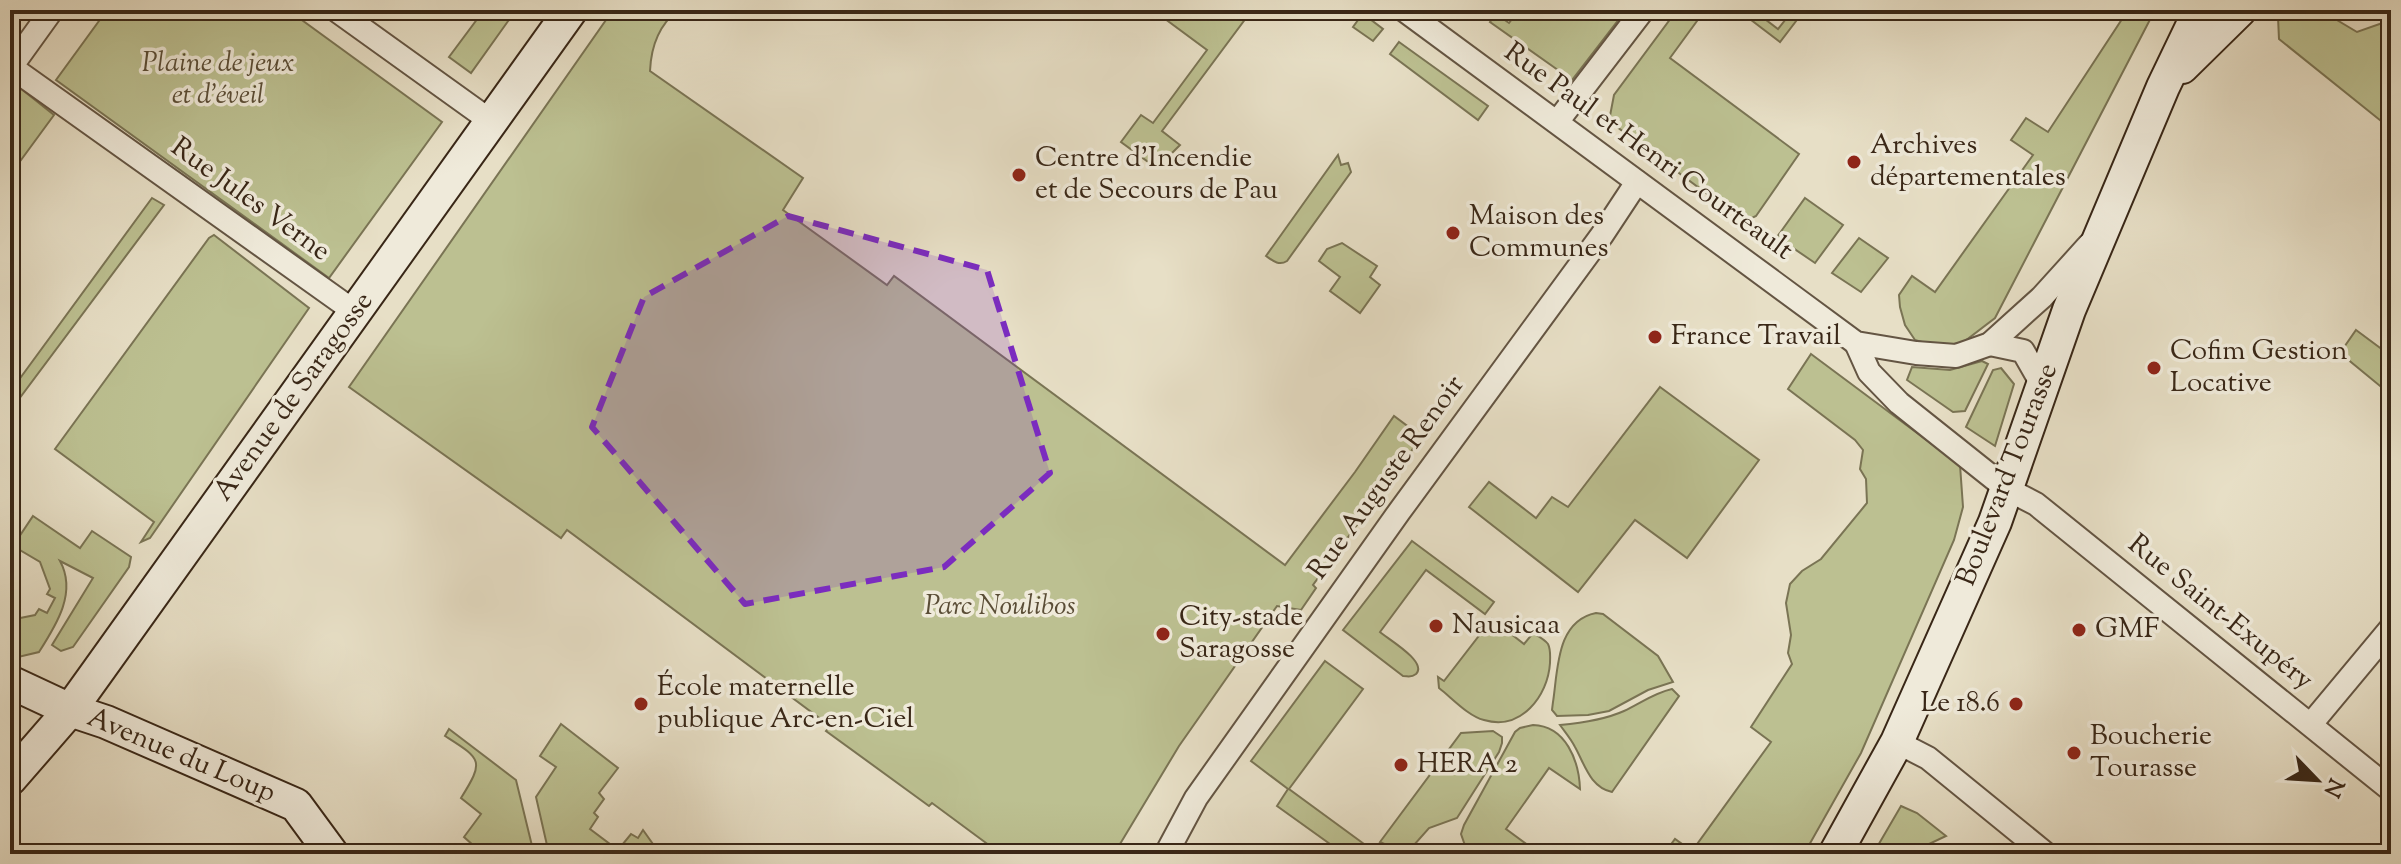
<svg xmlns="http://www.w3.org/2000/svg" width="2401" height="864" viewBox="0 0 2401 864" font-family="'Sorts Mill Goudy',serif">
  <rect width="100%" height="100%" fill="#e7dfc6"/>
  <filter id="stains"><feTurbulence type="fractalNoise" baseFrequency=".0025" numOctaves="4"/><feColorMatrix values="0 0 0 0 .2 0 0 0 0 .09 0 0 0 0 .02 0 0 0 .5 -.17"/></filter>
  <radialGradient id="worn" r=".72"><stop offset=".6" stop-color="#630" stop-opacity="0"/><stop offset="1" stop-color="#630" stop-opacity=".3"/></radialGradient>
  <g fill="#bcc091" stroke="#7a7454" stroke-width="2">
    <polygon points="107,10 288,10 442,122 329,278 56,80"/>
    <polygon points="484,10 516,10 471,73 449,57"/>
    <path d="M613,10H678C659,25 651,47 650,71L803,178L783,210L887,285L894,276L1285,565L1355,472L1394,416L1418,434L1420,439L1313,585L1316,588L1301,610L1277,606L1179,746L1114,854H1001L932,803L929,806L826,731L830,726L567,530L561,538L349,387Z"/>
    <polygon points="1153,10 1252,10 1162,131 1180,145 1167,158 1151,164 1121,142 1141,115 1153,123 1207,50"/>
    <polygon points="1345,10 1358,10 1383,29 1373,41 1353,27 1358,20"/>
    <polygon points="1519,10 1626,10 1572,80 1490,22 1496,14 1509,23"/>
    <polygon points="1677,10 1705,10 1670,58 1799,154 1756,216 1748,220 1741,219 1609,121 1614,95"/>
    <polygon points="1738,10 1753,10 1778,29 1793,10 1803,12 1780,42"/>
    <polygon points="2128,10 2155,10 1995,318 1961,344 1942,348 1915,340 1905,325 1900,307 1899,295 1912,276 1935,292 2033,155 2011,140 2026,118 2048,132"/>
    <polygon points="2284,10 2320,10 2357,32 2391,20 2391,129 2279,39 2278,17"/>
    <polygon points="1399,42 1488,106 1478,120 1390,54"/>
    <polygon points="10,80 54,115 10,175"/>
    <path d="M1338,155L1341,165L1348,163L1351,172L1287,261C1279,266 1273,261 1266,256Z"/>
    <polygon points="152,198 164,205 10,411 10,392"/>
    <polygon points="1805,198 1843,225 1815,263 1777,237"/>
    <polygon points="214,235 309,308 150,538 141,542 154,522 55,449 209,238"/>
    <polygon points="1859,238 1888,258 1861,292 1832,273"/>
    <polygon points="1342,243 1377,266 1370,277 1380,285 1360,313 1330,291 1340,277 1319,261 1327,249"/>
    <polygon points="2356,330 2391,356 2391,395 2340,353"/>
    <polygon points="1811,354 1960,465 1963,507 1954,540 1861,753 1804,854 1664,854 1675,839 1692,851 1771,742 1751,727 1792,664 1788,653 1791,635 1786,603 1790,584 1802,571 1821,559 1867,503 1866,479 1860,469 1863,450 1855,440 1788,389"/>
    <polygon points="1982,361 1988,364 1965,411 1953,412 1907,380 1912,367 1950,370"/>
    <polygon points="2001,368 2014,384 1995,446 1966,427 1993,370"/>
    <polygon points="1660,387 1759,460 1687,558 1635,520 1578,592 1469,507 1489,482 1536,518 1552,497 1568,507"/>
    <path d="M33,516L80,548L92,531L131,557L129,567L73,647L61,651L52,645L93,578L60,561C77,592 57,624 39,652L14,658L10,655V620L35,615L39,609L47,613L55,598L47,594L50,589L40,562L13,546Z"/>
    <path d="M1412,541L1494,602L1485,614L1426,570L1380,632C1388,639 1428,662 1416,674C1411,678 1408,676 1403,676L1343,630Z"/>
    <path d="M1596,613L1603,614L1658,656L1673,682L1648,690L1609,711L1588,715L1557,716L1552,710L1553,702C1558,670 1556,621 1596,613Z"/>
    <path d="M1492,619L1524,644L1533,633C1538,636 1545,640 1548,644C1551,650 1550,657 1550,663C1548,696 1521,731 1484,720C1468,716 1452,698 1439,688L1438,677L1444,681Z"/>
    <polygon points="1325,661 1363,689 1289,789 1375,852 1374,854 1344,854 1277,806 1288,789 1251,761"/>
    <path d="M1672,689L1679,696L1612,792C1590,787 1585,765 1575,747C1571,739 1565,732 1560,725C1582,723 1604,720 1624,711C1641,703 1654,693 1672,689Z"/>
    <polygon points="561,724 618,768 599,793 604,799 594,813 598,817 590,829 618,850 631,834 638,838 643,830 660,854 549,854 536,797 556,767 540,756"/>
    <path d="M1533,725C1566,726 1579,761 1580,789L1549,768L1506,829L1540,854H1468L1461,834L1464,825L1515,732L1520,728Z"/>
    <path d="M449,729L516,780L534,854H483L464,837L481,814L461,798C485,760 481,759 445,736Z"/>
    <polygon points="1493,731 1502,737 1502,743 1499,752 1457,818 1429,828 1406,854 1380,842 1461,733"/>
    <polygon points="1901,806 1917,813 1946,836 1908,854 1873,854"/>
  </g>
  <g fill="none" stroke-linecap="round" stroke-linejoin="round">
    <g stroke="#645543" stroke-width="26">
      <g id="street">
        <polyline points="52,10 11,67 355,312"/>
        <polyline points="336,10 492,122"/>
        <polyline points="1404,10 1856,343 1916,353 1956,356 1990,344 2042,297 2089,245"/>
        <polyline points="1557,122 1643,10"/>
        <polyline points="1856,343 1869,372 1899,403 2007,489 2036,504 2391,790"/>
        <polyline points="1990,344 2023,351 2043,386"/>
        <polyline points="2311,724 2391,628"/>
        <polyline points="1897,742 1928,758 2046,854"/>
        <polyline points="1166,854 1196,798 1399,512 1602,235 1637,182"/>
      </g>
    </g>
    <g stroke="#392717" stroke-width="36">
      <g id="secondary">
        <polyline points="2182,67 2240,10"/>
        <polyline points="10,682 70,710 106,722 296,805 332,854"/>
        <polyline points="10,779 70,710 98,671 571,10"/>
        <polyline points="1835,854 1897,742 1995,522 2069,310 2163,87 2200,10"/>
      </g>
    </g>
    <use href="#street" stroke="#efeada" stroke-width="22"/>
    <use href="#secondary" stroke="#efeada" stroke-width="32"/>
  </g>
  <path fill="#7b2cbf" fill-opacity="0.2" stroke="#7b2cbf" stroke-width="6" stroke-dasharray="16 10" stroke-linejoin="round" d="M788,216L987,270L1050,473L944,567L745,604L592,427L644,297Z"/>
  <g fill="#8f2418" stroke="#efeada" stroke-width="3">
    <circle cx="1854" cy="162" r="8"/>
    <circle cx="1019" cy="175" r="8"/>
    <circle cx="1453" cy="233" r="8"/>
    <circle cx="1655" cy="337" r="8"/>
    <circle cx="2154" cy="368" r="8"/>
    <circle cx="1436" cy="626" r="8"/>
    <circle cx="2079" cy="630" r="8"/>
    <circle cx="1163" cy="634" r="8"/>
    <circle cx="641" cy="704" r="8"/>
    <circle cx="2016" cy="704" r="8"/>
    <circle cx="2074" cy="753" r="8"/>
    <circle cx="1401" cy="765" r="8"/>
  </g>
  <g text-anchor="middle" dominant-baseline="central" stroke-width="7" stroke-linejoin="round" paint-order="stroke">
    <g font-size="28" font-style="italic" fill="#5a4d36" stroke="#efeada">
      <text x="218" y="64">Plaine de jeux<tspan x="218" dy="32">et d'éveil</tspan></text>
      <text x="1000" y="607">Parc Noulibos</text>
    </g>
    <g font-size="28" fill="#392717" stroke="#efeada" text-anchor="start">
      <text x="1870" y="146">Archives<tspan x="1870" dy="32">départementales</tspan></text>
      <text x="1035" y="159">Centre d'Incendie<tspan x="1035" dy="32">et de Secours de Pau</tspan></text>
      <text x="1469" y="217">Maison des<tspan x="1469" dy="32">Communes</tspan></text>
      <text x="1671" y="337">France Travail</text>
      <text x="2170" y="352">Cofim Gestion<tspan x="2170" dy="32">Locative</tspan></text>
      <text x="1179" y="618">City-stade<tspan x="1179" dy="32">Saragosse</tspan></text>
      <text x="1452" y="626">Nausicaa</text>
      <text x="2095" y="630">GMF</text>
      <text x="657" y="688">École maternelle<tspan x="657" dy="32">publique Arc-en-Ciel</tspan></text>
      <text x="2000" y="704" text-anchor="end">Le 18.6</text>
      <text x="2090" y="737">Boucherie<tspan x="2090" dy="32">Tourasse</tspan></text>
      <text x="1417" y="765">HERA 2</text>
    </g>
    <g font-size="28" fill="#392717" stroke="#efeada">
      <text transform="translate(1648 152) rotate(36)">Rue Paul et Henri Courteault</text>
      <text transform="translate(250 200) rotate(36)">Rue Jules Verne</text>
      <text transform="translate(294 397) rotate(-54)">Avenue de Saragosse</text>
      <text transform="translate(2008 475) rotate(-69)">Boulevard Tourasse</text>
      <text transform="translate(1387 478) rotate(-54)">Rue Auguste Renoir</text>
      <text transform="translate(2220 613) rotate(39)">Rue Saint-Exupéry</text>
      <text transform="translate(181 756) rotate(23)">Avenue du Loup</text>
    </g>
  </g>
  <rect width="2401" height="864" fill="none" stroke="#e7dfc6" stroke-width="40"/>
  <rect x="12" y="12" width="2377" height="840" fill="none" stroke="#392717" stroke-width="4"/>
  <rect x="20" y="20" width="2361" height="824" fill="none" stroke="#392717" stroke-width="2"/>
  <g transform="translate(2317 780) rotate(115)" stroke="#efeada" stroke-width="6" paint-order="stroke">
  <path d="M0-6L14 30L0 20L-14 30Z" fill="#392717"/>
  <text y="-12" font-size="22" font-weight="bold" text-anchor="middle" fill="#392717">N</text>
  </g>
  <rect width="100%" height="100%" filter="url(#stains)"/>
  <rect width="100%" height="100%" fill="url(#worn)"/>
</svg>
